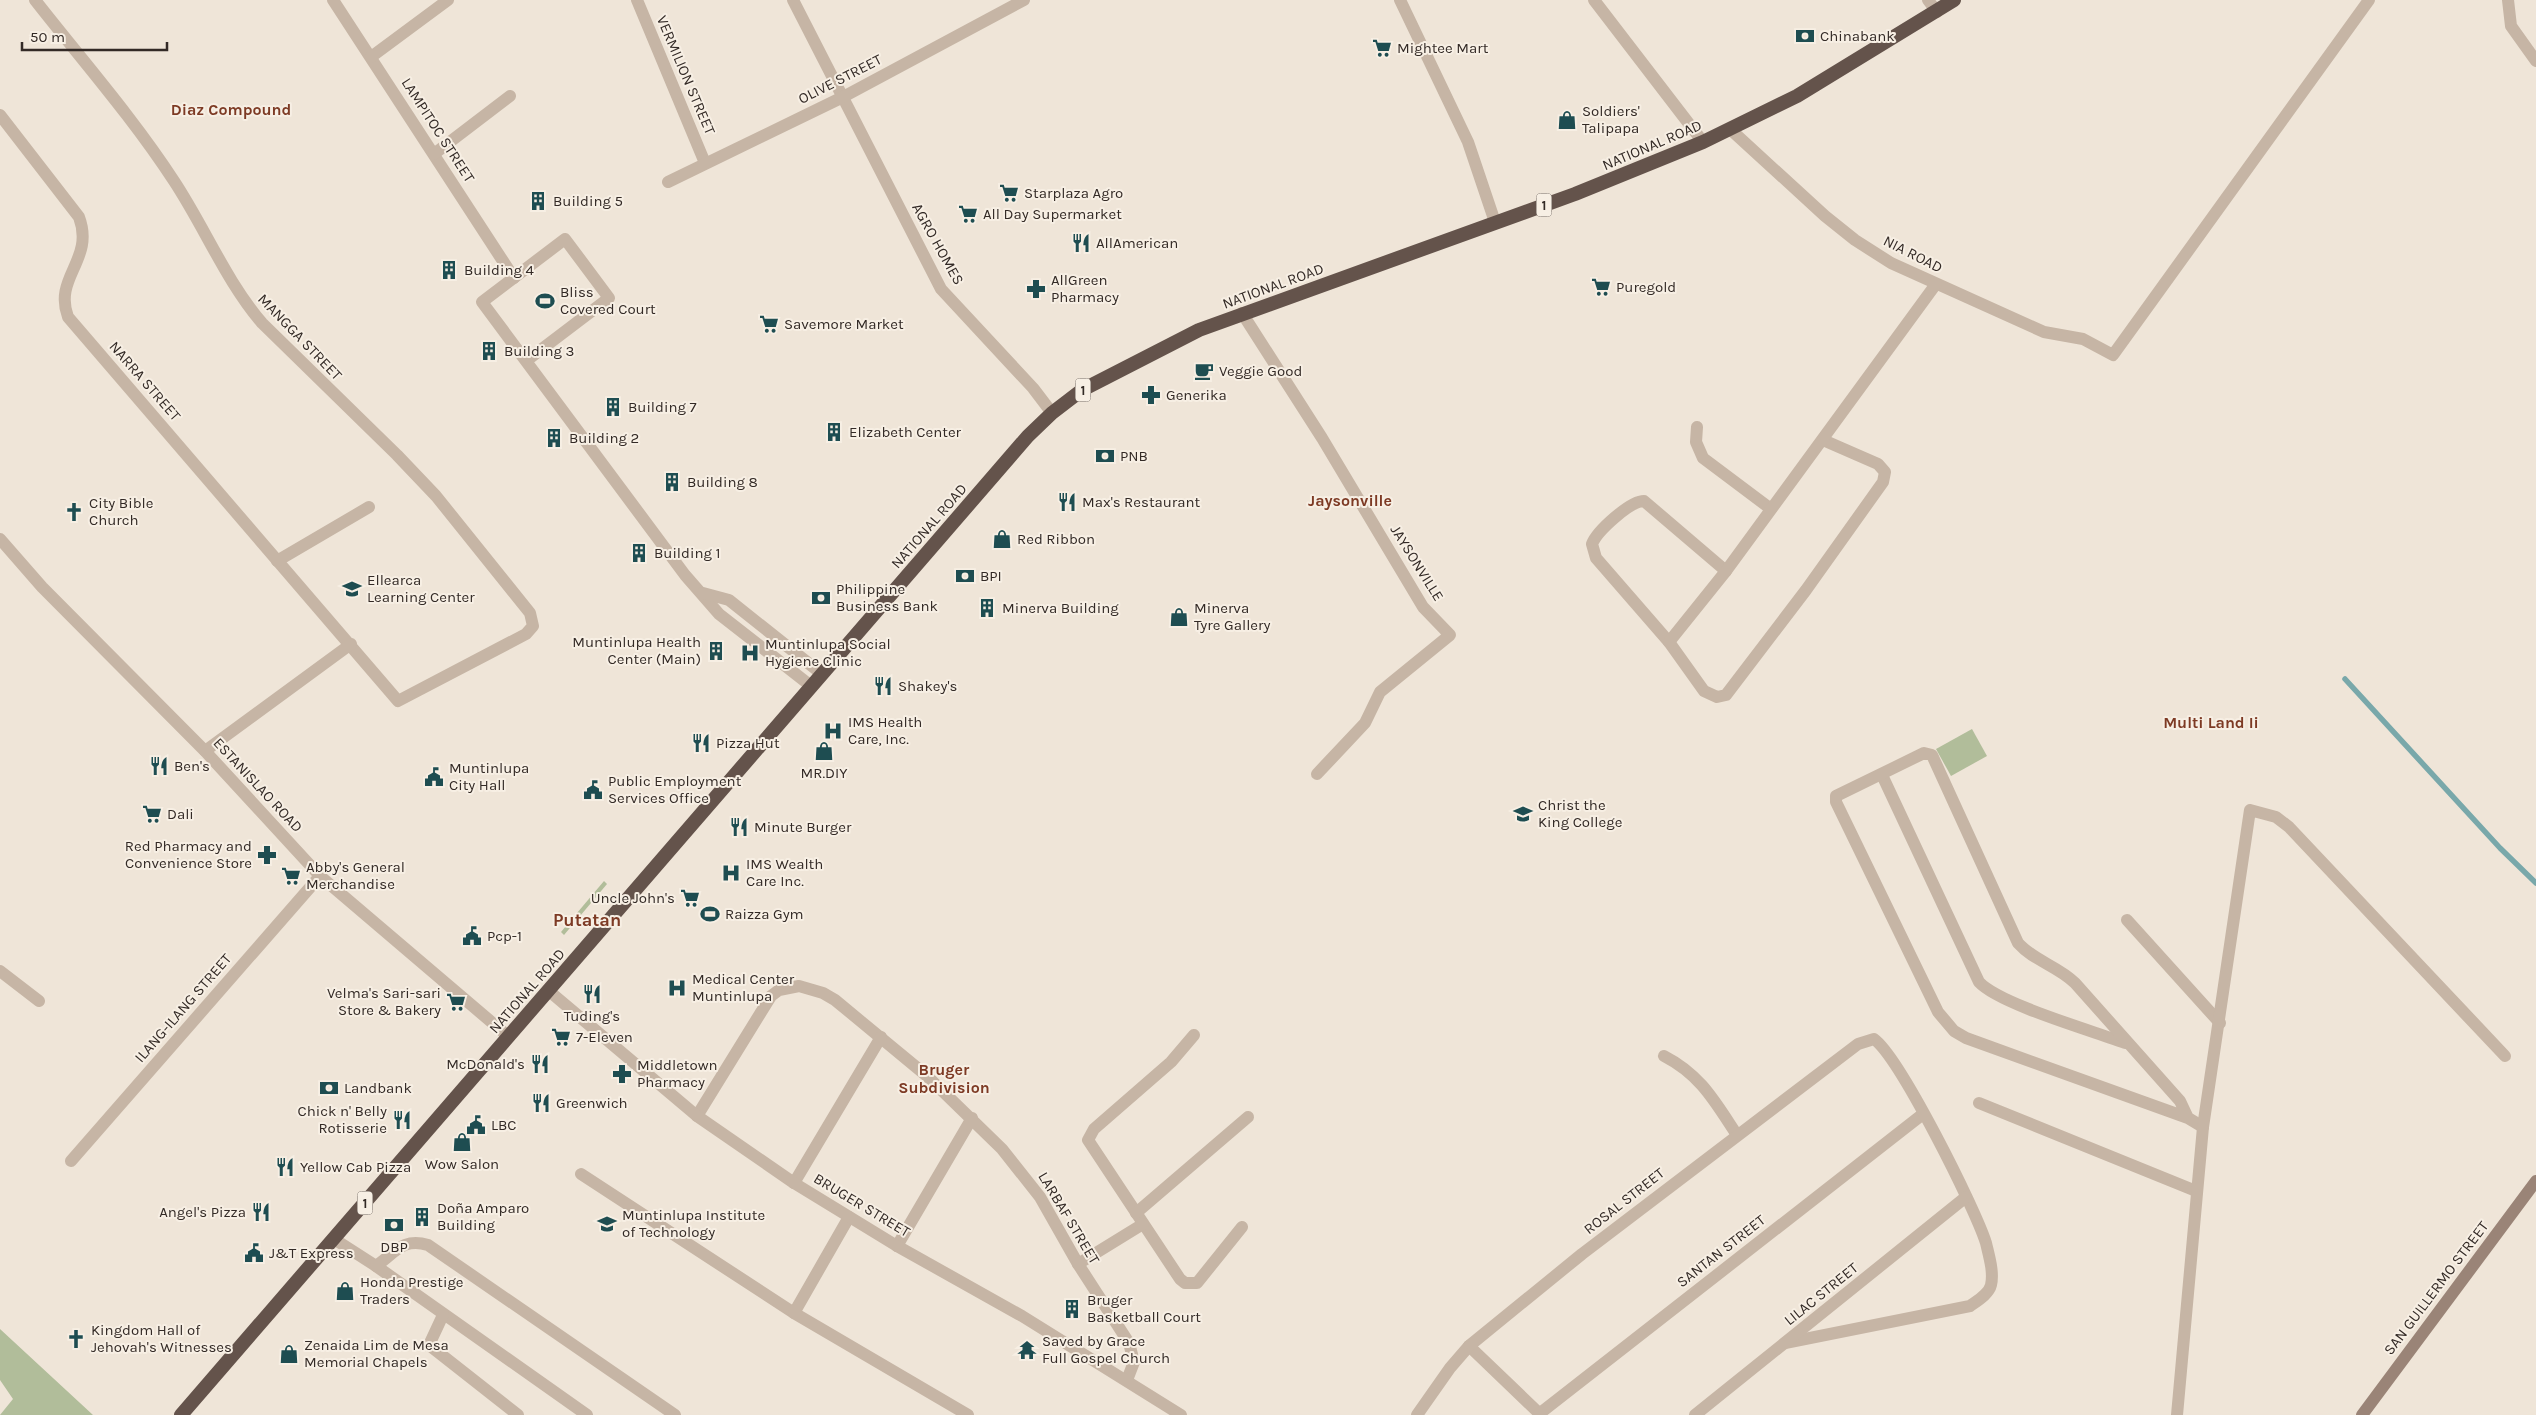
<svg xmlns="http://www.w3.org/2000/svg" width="2536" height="1415" viewBox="0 0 2536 1415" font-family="Karla,sans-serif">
  <rect width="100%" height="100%" fill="#efe5d8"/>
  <g fill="#b1bd9a">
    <polygon points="1972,729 1987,756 1951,776 1936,749"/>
    <polygon points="604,881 607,884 564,935 561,932"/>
    <polygon points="0,1329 93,1415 0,1415 13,1399 0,1380"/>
  </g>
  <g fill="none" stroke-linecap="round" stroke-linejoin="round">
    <polyline stroke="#79a8aa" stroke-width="5.5" points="2345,679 2500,848 2536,883"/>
    <g stroke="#c6b5a5" stroke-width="12">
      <polyline points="333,0 514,278"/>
      <polyline points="637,0 705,163"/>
      <polyline points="793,0 941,289 1033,388 1052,413"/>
      <polyline points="1594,0 1703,142"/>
      <polyline points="1928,0 1937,12"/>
      <polyline points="2508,0 2511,26 2536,61"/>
      <polyline points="371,57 448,0"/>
      <path d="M0,115L79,217C95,260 53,277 68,317L398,701L526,634L533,626L530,613L436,496L397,455L262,323C226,281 205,228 174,181C133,118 82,60 35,0"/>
      <polyline points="1730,129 1825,216 1855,240 1891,263 2044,332 2083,339 2113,355 2369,0"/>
      <polyline points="434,154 510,96"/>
      <polyline points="668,182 843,97 1024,0"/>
      <polyline points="1242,313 1322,438 1423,607 1450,635 1380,692 1365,723 1317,774"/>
      <polyline points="526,361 609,298 565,239 482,302 685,575 719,614 811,686"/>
      <polyline points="1697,427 1696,442 1703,458 1771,509"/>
      <polyline points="277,561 369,507"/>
      <path d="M1726,571L1644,501C1630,501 1597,531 1592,544L1596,558L1669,642L1704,691L1717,697L1726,695L1806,590L1883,482L1885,472L1878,464L1823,440"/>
      <polyline points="703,593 729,600 822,674"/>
      <polyline points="1669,642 1726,571 1936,284"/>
      <polyline points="205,751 351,644"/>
      <path d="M1882,775L1979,982C1999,1004 2093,1031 2125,1043"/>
      <polyline points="2127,920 2220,1023"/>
      <polyline points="0,971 39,1001"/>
      <polyline points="1194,1035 1171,1062 1094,1129 1088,1140 1180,1279 1185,1283 1197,1283 1242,1227"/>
      <path d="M1664,1056C1701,1075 1715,1102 1737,1135"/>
      <polyline points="1979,1103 2196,1191"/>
      <polyline points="697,1116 771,996 779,990 799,986 823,993 835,1000 927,1076 1002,1149 1040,1197 1078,1264 1129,1343 1134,1362 1127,1380"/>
      <path d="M2188,1118L2180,1101L2075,983C2058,966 2034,961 2018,943L1932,755L1924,753L1836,796V802L1938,1012L1954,1031L1966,1038L2188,1118L2203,1127"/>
      <polyline points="71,1161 320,876"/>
      <polyline points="581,1174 794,1313 968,1415"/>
      <polyline points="794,1183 881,1037"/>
      <polyline points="1136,1213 1248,1117"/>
      <polyline points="334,1239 376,1266 587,1415"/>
      <polyline points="897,1246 972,1118"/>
      <polyline points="1078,1264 1143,1224"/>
      <path d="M376,1266C395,1253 403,1237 428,1245L675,1415"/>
      <polyline points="794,1313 849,1217"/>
      <polyline points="443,1315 429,1345 518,1415"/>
      <polyline points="1469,1346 1541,1415"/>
      <polyline points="1539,1414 1923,1114"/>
      <path d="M1417,1415L1450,1368L1469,1346L1582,1254L1858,1044L1874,1039C1900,1058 1975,1208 1986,1243C1989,1256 1994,1272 1991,1285C1989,1294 1977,1301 1970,1306L1785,1343"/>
      <polyline points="1695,1415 1966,1197"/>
      <polyline points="2177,1415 2203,1127 2250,810 2276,817 2289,827 2505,1056"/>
    </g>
    <g stroke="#c6b5a5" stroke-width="12">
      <polyline points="1400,0 1468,142 1495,222"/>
      <polyline points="0,539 42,587 205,751 320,876 509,1037"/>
      <polyline points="549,991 697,1116 794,1183 897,1246 1022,1316 1181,1415"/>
    </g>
    <polyline stroke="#9a8477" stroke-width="12" points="2362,1415 2536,1181"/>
    <polyline stroke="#64534b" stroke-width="14" points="181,1415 1028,436 1052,413 1082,390 1199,330 1575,194 1703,142 1797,96 1954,0"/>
  </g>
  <defs>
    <g id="bank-bare" transform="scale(1.5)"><path d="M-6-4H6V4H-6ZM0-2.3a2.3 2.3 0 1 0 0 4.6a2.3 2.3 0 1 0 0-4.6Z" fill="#1e4d51" stroke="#f7efe4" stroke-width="2.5" paint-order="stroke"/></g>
    <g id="supermarket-bare" transform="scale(1.5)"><path d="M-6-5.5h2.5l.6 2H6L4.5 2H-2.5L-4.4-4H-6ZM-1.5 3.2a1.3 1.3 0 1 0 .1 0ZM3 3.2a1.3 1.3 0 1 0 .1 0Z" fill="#1e4d51" stroke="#f7efe4" stroke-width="2.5" paint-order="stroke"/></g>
    <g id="shop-bare" transform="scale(1.5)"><path d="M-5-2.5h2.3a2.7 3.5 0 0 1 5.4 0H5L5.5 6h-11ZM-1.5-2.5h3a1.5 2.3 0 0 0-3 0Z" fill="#1e4d51" stroke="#f7efe4" stroke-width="2.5" paint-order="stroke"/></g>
    <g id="building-bare" transform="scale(1.5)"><path d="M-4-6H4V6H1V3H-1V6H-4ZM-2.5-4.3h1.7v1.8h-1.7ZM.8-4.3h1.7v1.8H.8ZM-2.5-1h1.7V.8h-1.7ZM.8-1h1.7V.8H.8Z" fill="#1e4d51" stroke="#f7efe4" stroke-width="2.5" paint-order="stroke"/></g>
    <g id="restaurant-bare" transform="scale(1.5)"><path d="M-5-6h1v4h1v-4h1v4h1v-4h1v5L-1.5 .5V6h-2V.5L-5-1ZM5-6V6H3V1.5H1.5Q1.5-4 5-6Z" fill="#1e4d51" stroke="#f7efe4" stroke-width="2.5" paint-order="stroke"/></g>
    <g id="pharmacy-bare" transform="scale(1.5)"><path d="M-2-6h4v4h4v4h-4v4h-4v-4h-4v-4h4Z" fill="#1e4d51" stroke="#f7efe4" stroke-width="2.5" paint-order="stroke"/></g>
    <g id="stadium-bare" transform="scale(1.5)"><path d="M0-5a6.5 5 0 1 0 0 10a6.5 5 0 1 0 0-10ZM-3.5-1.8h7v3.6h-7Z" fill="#1e4d51" stroke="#f7efe4" stroke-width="2.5" paint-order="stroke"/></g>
    <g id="cafe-bare" transform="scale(1.5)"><path d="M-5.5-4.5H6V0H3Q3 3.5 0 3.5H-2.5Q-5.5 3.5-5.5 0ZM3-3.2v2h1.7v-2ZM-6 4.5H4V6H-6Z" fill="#1e4d51" stroke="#f7efe4" stroke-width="2.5" paint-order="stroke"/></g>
    <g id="church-bare" transform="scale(1.5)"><path d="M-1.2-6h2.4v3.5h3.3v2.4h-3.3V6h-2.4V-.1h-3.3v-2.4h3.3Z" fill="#1e4d51" stroke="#f7efe4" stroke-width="2.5" paint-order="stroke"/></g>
    <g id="school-bare" transform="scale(1.5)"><path d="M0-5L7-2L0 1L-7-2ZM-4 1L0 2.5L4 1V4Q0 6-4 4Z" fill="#1e4d51" stroke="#f7efe4" stroke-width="2.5" paint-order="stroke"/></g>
    <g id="hospital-bare" transform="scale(1.5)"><path d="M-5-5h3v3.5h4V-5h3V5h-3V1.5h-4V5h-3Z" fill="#1e4d51" stroke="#f7efe4" stroke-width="2.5" paint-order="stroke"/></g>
    <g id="civic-bare" transform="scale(1.5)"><path d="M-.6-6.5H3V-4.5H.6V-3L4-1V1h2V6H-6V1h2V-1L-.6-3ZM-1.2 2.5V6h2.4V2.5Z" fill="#1e4d51" stroke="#f7efe4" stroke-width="2.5" paint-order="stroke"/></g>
    <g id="university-bare" transform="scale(1.5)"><path d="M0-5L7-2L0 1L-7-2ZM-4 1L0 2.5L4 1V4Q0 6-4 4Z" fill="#1e4d51" stroke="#f7efe4" stroke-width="2.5" paint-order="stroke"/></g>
    <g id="temple-bare" transform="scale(1.5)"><path d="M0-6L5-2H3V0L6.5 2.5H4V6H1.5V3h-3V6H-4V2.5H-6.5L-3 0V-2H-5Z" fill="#1e4d51" stroke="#f7efe4" stroke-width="2.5" paint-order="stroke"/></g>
  </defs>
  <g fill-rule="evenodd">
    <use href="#bank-bare" x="1805" y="36"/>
    <use href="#supermarket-bare" x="1382" y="48"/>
    <use href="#shop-bare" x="1567" y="120"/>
    <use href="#supermarket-bare" x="1009" y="193"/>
    <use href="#building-bare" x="538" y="201"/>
    <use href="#supermarket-bare" x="968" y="214"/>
    <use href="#restaurant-bare" x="1081" y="243"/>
    <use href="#building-bare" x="449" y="270"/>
    <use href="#supermarket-bare" x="1601" y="287"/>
    <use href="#pharmacy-bare" x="1036" y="289"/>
    <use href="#stadium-bare" x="545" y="301"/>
    <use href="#supermarket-bare" x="769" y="324"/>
    <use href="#building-bare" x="489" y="351"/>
    <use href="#cafe-bare" x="1204" y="371"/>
    <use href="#pharmacy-bare" x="1151" y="395"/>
    <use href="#building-bare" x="613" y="407"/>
    <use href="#building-bare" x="834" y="432"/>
    <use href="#building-bare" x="554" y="438"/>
    <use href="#bank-bare" x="1105" y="456"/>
    <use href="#building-bare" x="672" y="482"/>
    <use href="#restaurant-bare" x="1067" y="502"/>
    <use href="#church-bare" x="74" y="512"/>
    <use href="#shop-bare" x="1002" y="539"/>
    <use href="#building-bare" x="639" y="553"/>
    <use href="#bank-bare" x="965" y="576"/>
    <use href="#school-bare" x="352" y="589"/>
    <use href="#bank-bare" x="821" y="598"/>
    <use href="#building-bare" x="987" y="608"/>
    <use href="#shop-bare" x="1179" y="617"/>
    <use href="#building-bare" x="716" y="651"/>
    <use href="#hospital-bare" x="750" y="653"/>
    <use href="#restaurant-bare" x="883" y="686"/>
    <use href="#hospital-bare" x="833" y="731"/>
    <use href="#restaurant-bare" x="701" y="743"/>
    <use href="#shop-bare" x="824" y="751"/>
    <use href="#restaurant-bare" x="159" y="766"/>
    <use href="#civic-bare" x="434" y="777"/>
    <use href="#civic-bare" x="593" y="790"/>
    <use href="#supermarket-bare" x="152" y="814"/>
    <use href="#university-bare" x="1523" y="814"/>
    <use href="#restaurant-bare" x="739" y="827"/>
    <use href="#pharmacy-bare" x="267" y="855"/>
    <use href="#hospital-bare" x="731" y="873"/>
    <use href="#supermarket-bare" x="291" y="876"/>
    <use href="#supermarket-bare" x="690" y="898"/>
    <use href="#stadium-bare" x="710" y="914"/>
    <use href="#civic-bare" x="472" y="936"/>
    <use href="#hospital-bare" x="677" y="988"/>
    <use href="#restaurant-bare" x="592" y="994"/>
    <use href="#supermarket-bare" x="456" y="1002"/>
    <use href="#supermarket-bare" x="561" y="1037"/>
    <use href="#restaurant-bare" x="540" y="1064"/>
    <use href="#pharmacy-bare" x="622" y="1074"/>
    <use href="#bank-bare" x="329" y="1088"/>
    <use href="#restaurant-bare" x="541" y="1103"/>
    <use href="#restaurant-bare" x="402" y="1120"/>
    <use href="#civic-bare" x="476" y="1125"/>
    <use href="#shop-bare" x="462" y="1142"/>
    <use href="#restaurant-bare" x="285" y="1167"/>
    <use href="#restaurant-bare" x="261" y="1212"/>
    <use href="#building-bare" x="422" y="1217"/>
    <use href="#school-bare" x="607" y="1224"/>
    <use href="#bank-bare" x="394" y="1225"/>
    <use href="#civic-bare" x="254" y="1253"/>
    <use href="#shop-bare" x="345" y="1291"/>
    <use href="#building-bare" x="1072" y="1309"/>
    <use href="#church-bare" x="76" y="1339"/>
    <use href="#temple-bare" x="1027" y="1350"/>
    <use href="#shop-bare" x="289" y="1354"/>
  </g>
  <g text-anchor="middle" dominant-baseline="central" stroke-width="4" stroke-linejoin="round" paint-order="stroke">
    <g fill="#f7efe4" stroke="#6e655f" stroke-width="1">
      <rect x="1536.5" y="193.5" width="15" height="23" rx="4"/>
      <rect x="1075.5" y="378.5" width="15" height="23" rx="4"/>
      <rect x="357.5" y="1191.5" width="15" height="23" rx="4"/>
    </g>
    <g font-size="14" font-weight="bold" fill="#332a26">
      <text x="1544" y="205">1</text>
      <text x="1083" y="390">1</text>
      <text x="365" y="1203">1</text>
    </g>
    <g font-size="15" fill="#332a26" stroke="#f7efe4" text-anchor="start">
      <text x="1820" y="36">Chinabank</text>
      <text x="1397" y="48">Mightee Mart</text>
      <text x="1582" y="111">Soldiers'<tspan x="1582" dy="17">Talipapa</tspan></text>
      <text x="1024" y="193">Starplaza Agro</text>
      <text x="553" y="201">Building 5</text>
      <text x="983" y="214">All Day Supermarket</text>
      <text x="1096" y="243">AllAmerican</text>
      <text x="464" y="270">Building 4</text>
      <text x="1051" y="280">AllGreen<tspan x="1051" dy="17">Pharmacy</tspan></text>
      <text x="1616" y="287">Puregold</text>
      <text x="560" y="292">Bliss<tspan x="560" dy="17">Covered Court</tspan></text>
      <text x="784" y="324">Savemore Market</text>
      <text x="504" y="351">Building 3</text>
      <text x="1219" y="371">Veggie Good</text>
      <text x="1166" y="395">Generika</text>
      <text x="628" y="407">Building 7</text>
      <text x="849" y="432">Elizabeth Center</text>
      <text x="569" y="438">Building 2</text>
      <text x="1120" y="456">PNB</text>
      <text x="687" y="482">Building 8</text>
      <text x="1082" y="502">Max's Restaurant</text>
      <text x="89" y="503">City Bible<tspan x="89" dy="17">Church</tspan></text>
      <text x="1017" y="539">Red Ribbon</text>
      <text x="654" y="553">Building 1</text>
      <text x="980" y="576">BPI</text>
      <text x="367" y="580">Ellearca<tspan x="367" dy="17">Learning Center</tspan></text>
      <text x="836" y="589">Philippine<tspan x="836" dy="17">Business Bank</tspan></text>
      <text x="1002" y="608">Minerva Building</text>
      <text x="1194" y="608">Minerva<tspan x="1194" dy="17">Tyre Gallery</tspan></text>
      <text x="701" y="642" text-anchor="end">Muntinlupa Health<tspan x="701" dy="17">Center (Main)</tspan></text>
      <text x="765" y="644">Muntinlupa Social<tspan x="765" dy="17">Hygiene Clinic</tspan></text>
      <text x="898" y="686">Shakey's</text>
      <text x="848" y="722">IMS Health<tspan x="848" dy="17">Care, Inc.</tspan></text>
      <text x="716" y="743">Pizza Hut</text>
      <text x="174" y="766">Ben's</text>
      <text x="449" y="768">Muntinlupa<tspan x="449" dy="17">City Hall</tspan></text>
      <text x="824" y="773" text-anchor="middle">MR.DIY</text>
      <text x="608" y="781">Public Employment<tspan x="608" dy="17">Services Office</tspan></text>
      <text x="1538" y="805">Christ the<tspan x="1538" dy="17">King College</tspan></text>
      <text x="167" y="814">Dali</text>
      <text x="754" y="827">Minute Burger</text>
      <text x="252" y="846" text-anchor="end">Red Pharmacy and<tspan x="252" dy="17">Convenience Store</tspan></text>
      <text x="746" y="864">IMS Wealth<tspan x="746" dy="17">Care Inc.</tspan></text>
      <text x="306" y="867">Abby's General<tspan x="306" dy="17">Merchandise</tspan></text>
      <text x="675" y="898" text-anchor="end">Uncle John's</text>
      <text x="725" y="914">Raizza Gym</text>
      <text x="487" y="936">Pcp-1</text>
      <text x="692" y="979">Medical Center<tspan x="692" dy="17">Muntinlupa</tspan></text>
      <text x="441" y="993" text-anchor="end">Velma's Sari-sari<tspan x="441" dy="17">Store &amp; Bakery</tspan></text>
      <text x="592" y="1016" text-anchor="middle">Tuding's</text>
      <text x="576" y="1037">7-Eleven</text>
      <text x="525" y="1064" text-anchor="end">McDonald's</text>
      <text x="637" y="1065">Middletown<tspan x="637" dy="17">Pharmacy</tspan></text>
      <text x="344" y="1088">Landbank</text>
      <text x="556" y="1103">Greenwich</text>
      <text x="387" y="1111" text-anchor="end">Chick n' Belly<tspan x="387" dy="17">Rotisserie</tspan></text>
      <text x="491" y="1125">LBC</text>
      <text x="462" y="1164" text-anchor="middle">Wow Salon</text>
      <text x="300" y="1167">Yellow Cab Pizza</text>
      <text x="437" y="1208">Doña Amparo<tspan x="437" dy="17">Building</tspan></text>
      <text x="246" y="1212" text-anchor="end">Angel's Pizza</text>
      <text x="622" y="1215">Muntinlupa Institute<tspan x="622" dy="17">of Technology</tspan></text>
      <text x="394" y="1247" text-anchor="middle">DBP</text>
      <text x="269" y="1253">J&amp;T Express</text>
      <text x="360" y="1282">Honda Prestige<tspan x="360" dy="17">Traders</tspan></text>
      <text x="1087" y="1300">Bruger<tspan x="1087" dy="17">Basketball Court</tspan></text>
      <text x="91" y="1330">Kingdom Hall of<tspan x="91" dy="17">Jehovah's Witnesses</tspan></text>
      <text x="1042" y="1341">Saved by Grace<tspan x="1042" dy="17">Full Gospel Church</tspan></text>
      <text x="304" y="1345">Zenaida Lim de Mesa<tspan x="304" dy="17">Memorial Chapels</tspan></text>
    </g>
    <g font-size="15" fill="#332a26" stroke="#f7efe4">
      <text transform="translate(686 75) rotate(67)">VERMILION STREET</text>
      <text transform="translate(840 79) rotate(-27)">OLIVE STREET</text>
      <text transform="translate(438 130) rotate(57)">LAMPITOC STREET</text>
      <text transform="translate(1652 145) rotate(-23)">NATIONAL ROAD</text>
      <text transform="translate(938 244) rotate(61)">AGRO HOMES</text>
      <text transform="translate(1913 254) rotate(27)">NIA ROAD</text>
      <text transform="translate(1273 286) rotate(-20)">NATIONAL ROAD</text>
      <text transform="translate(300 337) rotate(46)">MANGGA STREET</text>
      <text transform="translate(145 381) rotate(49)">NARRA STREET</text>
      <text transform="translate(929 526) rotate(-49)">NATIONAL ROAD</text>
      <text transform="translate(1417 563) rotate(58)">JAYSONVILLE</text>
      <text transform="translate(258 785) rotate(47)">ESTANISLAO ROAD</text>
      <text transform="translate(527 991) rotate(-49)">NATIONAL ROAD</text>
      <text transform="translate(183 1008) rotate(-49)">ILANG-ILANG STREET</text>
      <text transform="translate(1624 1201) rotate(-38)">ROSAL STREET</text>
      <text transform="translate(862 1205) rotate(31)">BRUGER STREET</text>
      <text transform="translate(1069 1218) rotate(59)">LARBAF STREET</text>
      <text transform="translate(1721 1251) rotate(-38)">SANTAN STREET</text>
      <text transform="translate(2436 1288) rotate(-53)">SAN GUILLERMO STREET</text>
      <text transform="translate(1821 1294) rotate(-39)">LILAC STREET</text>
    </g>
    <g font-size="16" font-weight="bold" fill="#7d3a24" stroke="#f7efe4">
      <text x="231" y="109">Diaz Compound</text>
      <text x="1350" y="500">Jaysonville</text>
      <text x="2211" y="722">Multi Land Ii</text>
      <text x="944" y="1069">Bruger<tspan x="944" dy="18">Subdivision</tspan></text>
    </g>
    <g font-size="18" font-weight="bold" fill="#7d3a24" stroke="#f7efe4">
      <text x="587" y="920">Putatan</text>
    </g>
  </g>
  <path d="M22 42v8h145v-8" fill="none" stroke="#332a26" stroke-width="2.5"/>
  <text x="30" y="42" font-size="15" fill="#332a26" stroke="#f7efe4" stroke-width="4" paint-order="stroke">50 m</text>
</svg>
